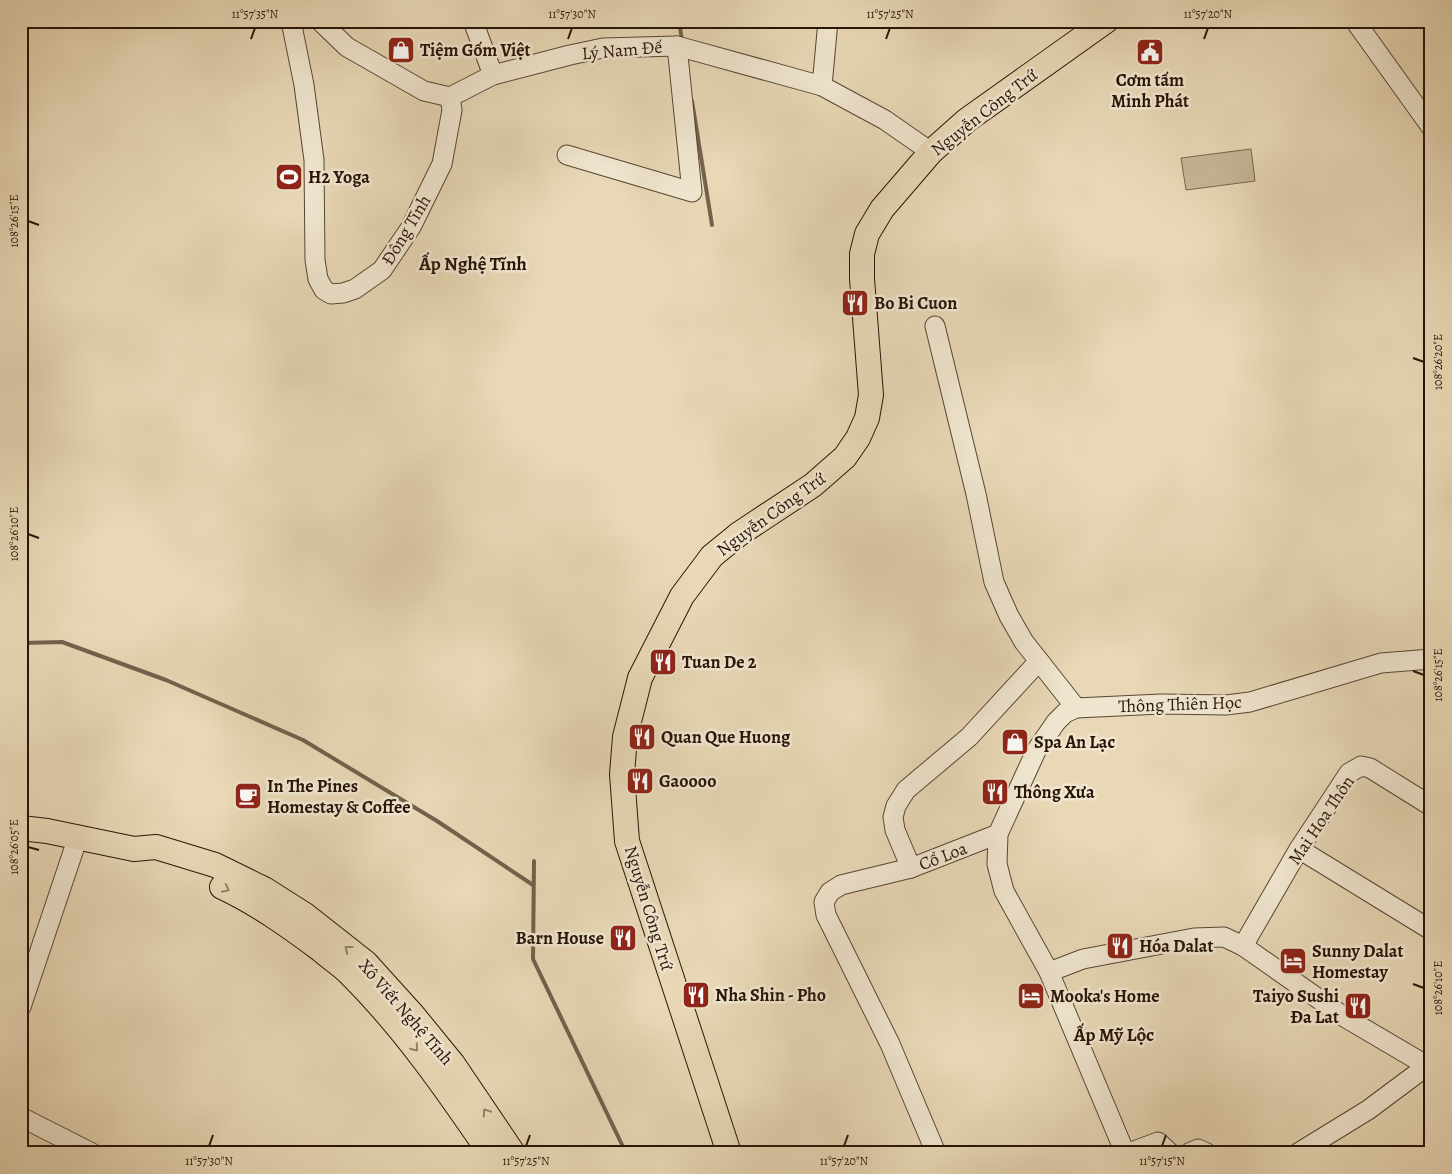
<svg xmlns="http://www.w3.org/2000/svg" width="1452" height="1174" viewBox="0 0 1452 1174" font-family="Alegreya,serif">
  <rect width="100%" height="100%" fill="#e8d8b6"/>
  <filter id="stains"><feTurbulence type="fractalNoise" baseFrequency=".004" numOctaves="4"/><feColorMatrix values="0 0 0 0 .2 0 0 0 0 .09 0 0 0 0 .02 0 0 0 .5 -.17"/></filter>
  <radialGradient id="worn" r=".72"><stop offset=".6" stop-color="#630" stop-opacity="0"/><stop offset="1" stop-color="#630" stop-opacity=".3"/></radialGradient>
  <polygon fill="#c7b798" stroke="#776650" points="1251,149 1255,181 1186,190 1181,158"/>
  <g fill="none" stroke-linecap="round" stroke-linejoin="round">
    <g stroke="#73614d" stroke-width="4">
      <polyline points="679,21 682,41"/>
      <polyline points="692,101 712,225"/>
      <polyline points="21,643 62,642 166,680 303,740 437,821 533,885"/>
      <polyline points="534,861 533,959 626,1153"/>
    </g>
    <g stroke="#574534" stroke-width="21">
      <g id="minor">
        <polyline points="291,21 304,85 314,160 315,260 318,279 324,290 331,294 343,293 355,289 382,270 411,227 442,164 452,110 450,97"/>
        <polyline points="320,21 347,47 424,91 450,97 493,75 570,55 603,48 677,46 822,86 885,120 931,152"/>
        <polyline points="473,21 493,75"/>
        <polyline points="1355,21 1431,127"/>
        <polyline points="822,86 828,21"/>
        <polyline points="567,155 692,192 677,46"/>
        <polyline points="935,326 976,494 994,582 1009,616 1024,642 1076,708"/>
        <polyline points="1299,849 1431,930"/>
        <polyline points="911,868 895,830 893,817 896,806 906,790 969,737 1039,661"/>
        <polyline points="1243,946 1299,849 1349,773 1361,766 1370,768 1431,806"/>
        <polyline points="1049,972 1083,959 1194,938 1224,937 1243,946 1346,1018 1431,1068"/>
        <polyline points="21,1007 78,837"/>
        <polyline points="21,1117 92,1153"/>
        <polyline points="936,1153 890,1044 826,915 824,902 830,892 841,885 911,868 998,834"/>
        <polyline points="1125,1153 1049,972 1004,891 997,864 998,834 1036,751 1056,722 1065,713 1076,708 1161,704 1226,705 1250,702 1381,663 1431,659"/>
        <polyline points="1129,1153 1158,1142 1170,1153"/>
        <polyline points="1189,1153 1198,1149 1207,1153"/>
        <polyline points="1298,1153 1368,1110 1427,1066"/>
      </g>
    </g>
    <g stroke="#271408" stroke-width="26">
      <g id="major">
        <polyline points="21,828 47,831 134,849 156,847 215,865 264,889 305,915 366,963 413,1015 453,1064 513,1153"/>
        <path d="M222,887C258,904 289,926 321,950C330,958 341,965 350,974C404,1028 447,1090 490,1153"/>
        <polyline points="729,1153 627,841 622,774 625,737 640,678 682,596 712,556 739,534 813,485 845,457 858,438 867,418 871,395 862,279 862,254 867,234 882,209 931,152 967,120 1106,21"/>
      </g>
    </g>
    <use href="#minor" stroke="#f0e6d0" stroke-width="19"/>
    <use href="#major" stroke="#e8d8b6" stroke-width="24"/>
  </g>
  <defs><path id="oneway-chevron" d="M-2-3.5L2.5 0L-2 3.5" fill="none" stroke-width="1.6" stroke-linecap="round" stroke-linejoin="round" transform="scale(1.25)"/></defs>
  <g stroke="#918068">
    <use href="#oneway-chevron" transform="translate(226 889) rotate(26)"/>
    <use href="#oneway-chevron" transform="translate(348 949) rotate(-142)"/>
    <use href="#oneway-chevron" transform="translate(415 1048) rotate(51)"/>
    <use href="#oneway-chevron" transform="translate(486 1112) rotate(-124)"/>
  </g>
  <path fill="none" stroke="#271408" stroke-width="2" d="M251,39L255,28M568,39L572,28M886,39L890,28M1204,39L1208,28M28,221L39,225M1413,358L1424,362M28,534L39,538M1413,671L1424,675M28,847L39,850M1413,984L1424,988M209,1146L213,1135M526,1146L530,1135M844,1146L848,1135M1162,1146L1166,1135"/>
  <defs>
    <g id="shop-square" transform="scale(1.4375)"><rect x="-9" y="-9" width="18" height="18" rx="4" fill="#8f2418" stroke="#f0e6d0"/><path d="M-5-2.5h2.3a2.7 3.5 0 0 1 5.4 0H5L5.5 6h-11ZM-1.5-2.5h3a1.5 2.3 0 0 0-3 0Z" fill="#fff"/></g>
    <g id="civic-square" transform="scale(1.4375)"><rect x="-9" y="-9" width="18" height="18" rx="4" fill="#8f2418" stroke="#f0e6d0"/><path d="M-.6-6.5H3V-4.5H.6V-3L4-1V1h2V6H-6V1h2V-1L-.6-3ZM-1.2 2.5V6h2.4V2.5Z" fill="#fff"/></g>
    <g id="stadium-square" transform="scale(1.4375)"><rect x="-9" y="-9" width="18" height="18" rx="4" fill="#8f2418" stroke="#f0e6d0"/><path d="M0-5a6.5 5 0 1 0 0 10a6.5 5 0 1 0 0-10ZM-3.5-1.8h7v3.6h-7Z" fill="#fff"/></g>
    <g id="restaurant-square" transform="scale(1.4375)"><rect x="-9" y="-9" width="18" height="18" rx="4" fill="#8f2418" stroke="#f0e6d0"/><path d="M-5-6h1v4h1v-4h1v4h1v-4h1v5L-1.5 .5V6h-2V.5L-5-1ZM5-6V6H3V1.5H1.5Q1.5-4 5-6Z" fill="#fff"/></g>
    <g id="cafe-square" transform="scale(1.4375)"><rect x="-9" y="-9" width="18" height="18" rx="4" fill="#8f2418" stroke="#f0e6d0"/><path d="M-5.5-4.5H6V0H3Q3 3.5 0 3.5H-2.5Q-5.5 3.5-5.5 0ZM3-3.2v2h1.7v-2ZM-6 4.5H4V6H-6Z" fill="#fff"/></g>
    <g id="hotel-square" transform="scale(1.4375)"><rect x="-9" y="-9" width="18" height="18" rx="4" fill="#8f2418" stroke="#f0e6d0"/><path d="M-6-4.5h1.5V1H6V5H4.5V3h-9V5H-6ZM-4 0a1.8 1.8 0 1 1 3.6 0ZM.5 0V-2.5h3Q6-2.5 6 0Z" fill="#fff"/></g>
  </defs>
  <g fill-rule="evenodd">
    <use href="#shop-square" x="401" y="50"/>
    <use href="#civic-square" x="1150" y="52"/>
    <use href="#stadium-square" x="289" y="177"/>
    <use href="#restaurant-square" x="855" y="303"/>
    <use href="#restaurant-square" x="663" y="662"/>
    <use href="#restaurant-square" x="642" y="737"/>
    <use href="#shop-square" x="1015" y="742"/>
    <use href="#restaurant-square" x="640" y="781"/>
    <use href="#restaurant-square" x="995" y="792"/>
    <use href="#cafe-square" x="248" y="796"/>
    <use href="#restaurant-square" x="623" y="938"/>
    <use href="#restaurant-square" x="1120" y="946"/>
    <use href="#hotel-square" x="1293" y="961"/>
    <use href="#restaurant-square" x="696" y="995"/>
    <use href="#hotel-square" x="1031" y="996"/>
    <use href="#restaurant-square" x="1358" y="1006"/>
  </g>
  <g text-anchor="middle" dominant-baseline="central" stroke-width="5" stroke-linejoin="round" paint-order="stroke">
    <g font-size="18" font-weight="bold" fill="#271408" stroke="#f0e6d0" text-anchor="start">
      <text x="420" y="50">Tiệm Gốm Việt</text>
      <text x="1150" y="80" text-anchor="middle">Cơm tấm<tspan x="1150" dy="21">Minh Phát</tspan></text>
      <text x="308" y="177">H2 Yoga</text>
      <text x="874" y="303">Bo Bi Cuon</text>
      <text x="682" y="662">Tuan De 2</text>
      <text x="661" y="737">Quan Que Huong</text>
      <text x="1034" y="742">Spa An Lạc</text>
      <text x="659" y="781">Gaoooo</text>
      <text x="267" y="786">In The Pines<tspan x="267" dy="21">Homestay &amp; Coffee</tspan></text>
      <text x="1014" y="792">Thông Xưa</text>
      <text x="604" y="938" text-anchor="end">Barn House</text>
      <text x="1139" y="946">Hóa Dalat</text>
      <text x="1312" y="951">Sunny Dalat<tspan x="1312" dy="21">Homestay</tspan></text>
      <text x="715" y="995">Nha Shin - Pho</text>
      <text x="1050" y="996">Mooka's Home</text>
      <text x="1339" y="996" text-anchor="end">Taiyo Sushi<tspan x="1339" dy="21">Đa Lat</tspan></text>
    </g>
    <g font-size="18" fill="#271408" stroke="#f0e6d0">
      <text transform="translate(622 50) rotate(-5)">Lý Nam Đế</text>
      <text transform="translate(984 112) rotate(-38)">Nguyễn Công Trứ</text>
      <text transform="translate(406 230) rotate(-59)">Đông Tĩnh</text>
      <text transform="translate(771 514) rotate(-36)">Nguyễn Công Trứ</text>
      <text transform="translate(1180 704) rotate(-2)">Thông Thiên Học</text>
      <text transform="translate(1321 820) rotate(-56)">Mai Hoa Thôn</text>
      <text transform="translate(943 856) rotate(-21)">Cổ Loa</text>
      <text transform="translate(649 908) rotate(73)">Nguyễn Công Trứ</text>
      <text transform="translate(406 1012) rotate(49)">Xô Viết Nghệ Tĩnh</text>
    </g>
    <g font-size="19" font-weight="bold" fill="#271408" stroke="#f0e6d0">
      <text x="473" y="264">Ấp Nghệ Tĩnh</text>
      <text x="1114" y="1035">Ấp Mỹ Lộc</text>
    </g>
  </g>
  <rect width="1452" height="1174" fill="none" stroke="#e8d8b6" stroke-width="55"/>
  <rect x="28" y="28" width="1396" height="1118" fill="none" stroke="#271408" stroke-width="2"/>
  <g font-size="12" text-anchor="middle" fill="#271408">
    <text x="255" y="18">11°57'35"N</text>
    <text x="572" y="18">11°57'30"N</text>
    <text x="890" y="18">11°57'25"N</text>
    <text x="1208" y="18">11°57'20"N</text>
    <text transform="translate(14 221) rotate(-90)" y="4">108°26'15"E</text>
    <text transform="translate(1438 362) rotate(-90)" y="4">108°26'20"E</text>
    <text transform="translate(14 534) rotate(-90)" y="4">108°26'10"E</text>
    <text transform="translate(1438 675) rotate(-90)" y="4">108°26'15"E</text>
    <text transform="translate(14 847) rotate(-90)" y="4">108°26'05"E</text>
    <text transform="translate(1438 988) rotate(-90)" y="4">108°26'10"E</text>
    <text x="209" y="1165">11°57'30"N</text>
    <text x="526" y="1165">11°57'25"N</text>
    <text x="844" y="1165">11°57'20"N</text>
    <text x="1162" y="1165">11°57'15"N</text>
  </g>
  <rect width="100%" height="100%" filter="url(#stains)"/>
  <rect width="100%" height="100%" fill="url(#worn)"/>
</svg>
